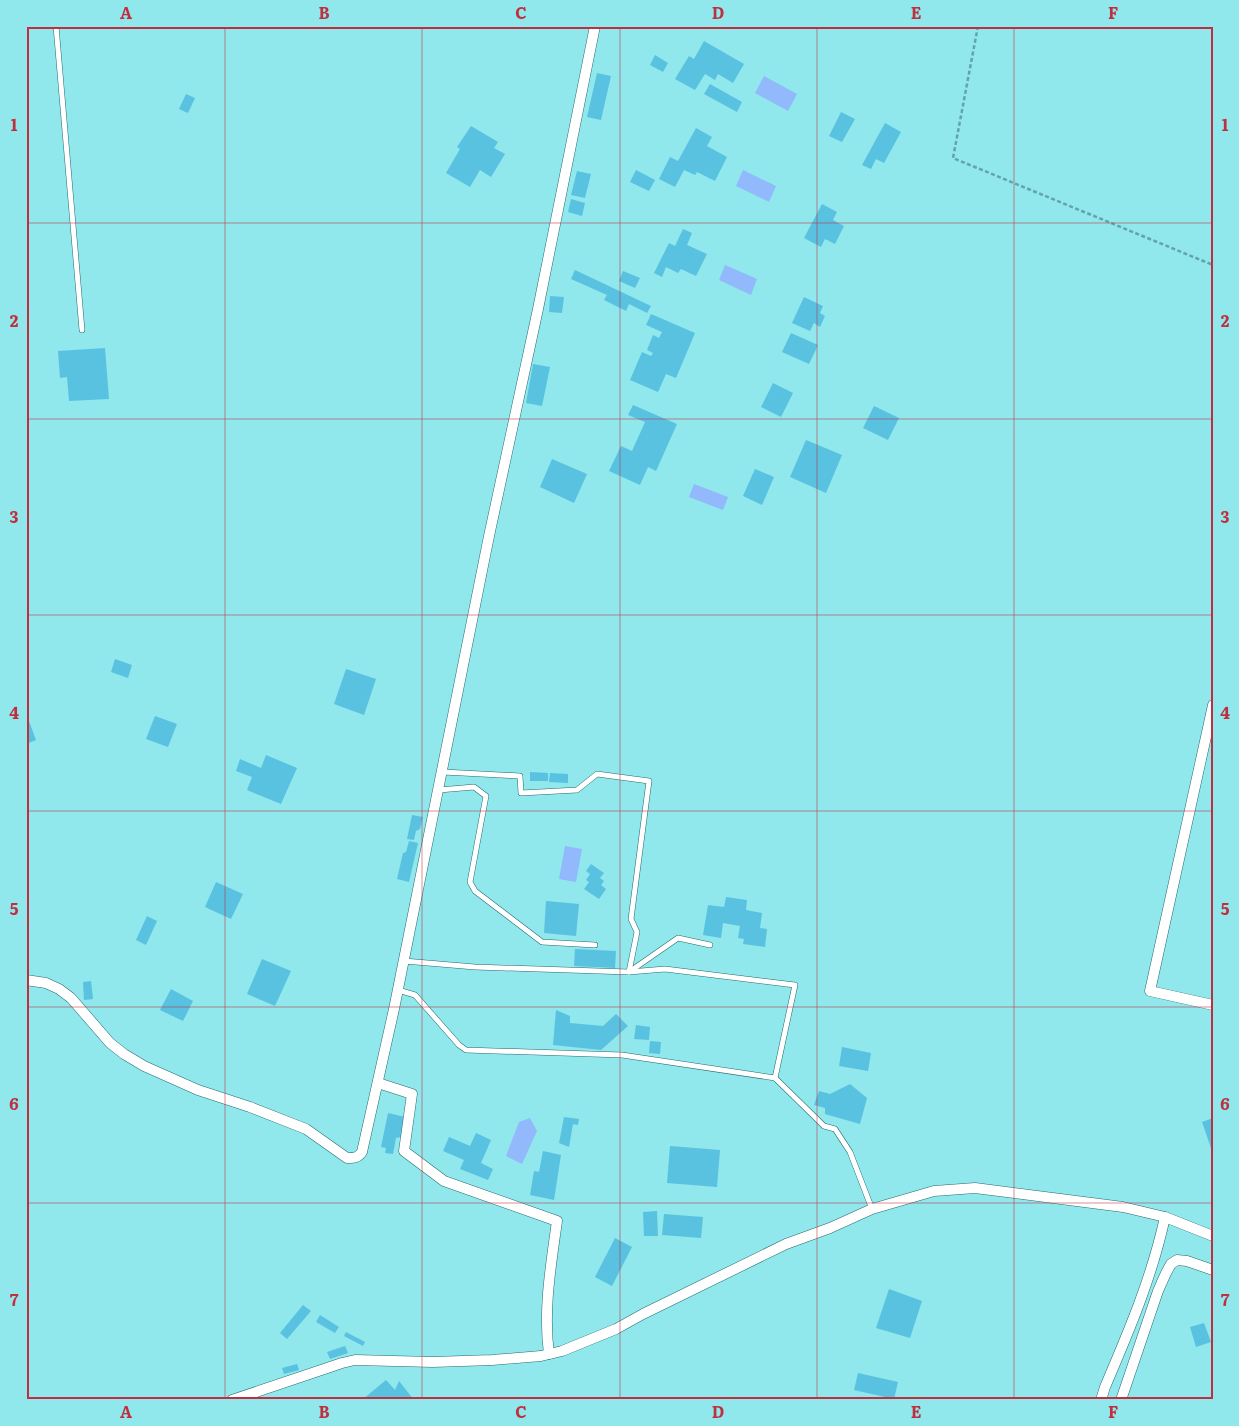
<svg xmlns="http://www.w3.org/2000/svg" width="1239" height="1426" viewBox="0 0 1239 1426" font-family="Literata,serif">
  <rect width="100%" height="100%" fill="#90e7ec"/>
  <g fill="#91b9fc">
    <polygon points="764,76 797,94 788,111 755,93"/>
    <polygon points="743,170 776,186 769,202 736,186"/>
    <polygon points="725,265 757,279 751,295 719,280"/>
    <polygon points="694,484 728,497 723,510 689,497"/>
    <polygon points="565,846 582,849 576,882 559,879"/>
    <polygon points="530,1118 537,1131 522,1164 506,1156 519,1122"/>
  </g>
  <g fill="#59c2e1">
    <polygon points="704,41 744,64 733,83 718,74 715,80 705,74 695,90 675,79 689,56 694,59"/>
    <polygon points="655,55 668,63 663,72 650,65"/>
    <polygon points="597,73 611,76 601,120 587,117"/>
    <polygon points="710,84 742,102 737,112 704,94"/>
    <polygon points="186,94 195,98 188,113 179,109"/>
    <polygon points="841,112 855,119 842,142 829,136"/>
    <polygon points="885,123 901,132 884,163 876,159 871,169 862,165"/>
    <polygon points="471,126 498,142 494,148 505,154 491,177 480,170 470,187 446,173 460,149 457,147"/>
    <polygon points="696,128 712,137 707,146 727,157 715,181 697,172 695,175 684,170 675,187 659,179 670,157 678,161"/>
    <polygon points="636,170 655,180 649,191 630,182"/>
    <polygon points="577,171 591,174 585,198 571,195"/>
    <polygon points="571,199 585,203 582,216 568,212"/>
    <polygon points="822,204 837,212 833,220 844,226 835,244 825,239 821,247 804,238"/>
    <polygon points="683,229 692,233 687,245 707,254 696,276 681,269 678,273 666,267 662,277 654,273 669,243 675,246"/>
    <polygon points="575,270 651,306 647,313 629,304 626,311 604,300 607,295 571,279"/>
    <polygon points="623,271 640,278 635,288 619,281"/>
    <polygon points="550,296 564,297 562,313 549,312"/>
    <polygon points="804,297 823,306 820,313 825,316 820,327 814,323 810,331 792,323"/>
    <polygon points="651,314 695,333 676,378 666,374 658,392 630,380 642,352 651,356 653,353 647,350 653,335 659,338 662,332 646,325"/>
    <polygon points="791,333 818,345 809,364 782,352"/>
    <polygon points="105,348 109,399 69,401 67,377 60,378 58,351"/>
    <polygon points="533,364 550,367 542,406 526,403"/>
    <polygon points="773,383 793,393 781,417 761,407"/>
    <polygon points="633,405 677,424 656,471 648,467 640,485 609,471 621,446 632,451 645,422 628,415"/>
    <polygon points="874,406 899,418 888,440 863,428"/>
    <polygon points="806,440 842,455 826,493 790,477"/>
    <polygon points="552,459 587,474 574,503 540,487"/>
    <polygon points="755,469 774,477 762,505 743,496"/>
    <polygon points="115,659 132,665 128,678 111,672"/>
    <polygon points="346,669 376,679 364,715 334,704"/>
    <polygon points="26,713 36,740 26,744"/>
    <polygon points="155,716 177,724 168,747 146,739"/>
    <polygon points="266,755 297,768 281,804 247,790 252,777 236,771 240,759 261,768"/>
    <polygon points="530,772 548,773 548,781 530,781"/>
    <polygon points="550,773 568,774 568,783 549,782"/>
    <polygon points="412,815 423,817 420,829 416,831 414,840 407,839"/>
    <polygon points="409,841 418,843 409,882 397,879 403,853 406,852"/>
    <polygon points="591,864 604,873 600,878 604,881 601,885 606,889 599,899 584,889 589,882 586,880 590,874 586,871"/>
    <polygon points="216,882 243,894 231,919 205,907"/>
    <polygon points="726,897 747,900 746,910 762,913 760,928 767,929 765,947 743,944 744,939 738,938 740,926 723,923 721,938 703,935 708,905 724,907"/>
    <polygon points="546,901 579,904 576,936 544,933"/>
    <polygon points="147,916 157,921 146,945 136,940"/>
    <polygon points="575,949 616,951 615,968 574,966"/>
    <polygon points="262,959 291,971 275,1006 247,994"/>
    <polygon points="91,981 93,999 84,1000 83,982"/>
    <polygon points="171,989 193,1001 183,1021 160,1010"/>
    <polygon points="556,1010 570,1016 570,1023 603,1026 616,1014 628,1026 601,1050 553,1045"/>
    <polygon points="636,1025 650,1027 649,1040 634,1039"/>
    <polygon points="650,1041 661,1042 660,1054 649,1053"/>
    <polygon points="842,1047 871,1053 868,1071 839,1066"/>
    <polygon points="850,1084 867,1098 860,1124 825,1114 825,1108 814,1105 819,1091 830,1094"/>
    <polygon points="388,1113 405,1117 401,1137 396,1138 393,1154 385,1153 386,1148 381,1147"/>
    <polygon points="564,1117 579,1119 578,1125 573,1124 569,1147 559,1143"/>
    <polygon points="1213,1118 1213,1151 1212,1151 1202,1122"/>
    <polygon points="476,1133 491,1140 481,1163 493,1169 488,1180 460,1169 464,1160 443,1151 449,1137 470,1146"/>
    <polygon points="670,1146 720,1150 717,1187 667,1183"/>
    <polygon points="543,1151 561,1155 554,1200 530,1195 534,1171 539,1172"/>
    <polygon points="657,1211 658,1236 644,1236 643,1212"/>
    <polygon points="664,1214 703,1217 701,1238 662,1235"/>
    <polygon points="615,1238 632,1247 612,1286 595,1277"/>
    <polygon points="889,1289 922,1301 910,1338 876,1328"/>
    <polygon points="303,1305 311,1311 287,1339 280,1333"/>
    <polygon points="320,1315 339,1327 335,1333 316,1322"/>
    <polygon points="1204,1323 1211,1342 1196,1347 1190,1327"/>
    <polygon points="346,1332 365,1342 363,1346 344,1336"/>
    <polygon points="345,1346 348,1353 330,1359 327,1352"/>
    <polygon points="297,1364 299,1370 284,1374 282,1368"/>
    <polygon points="858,1373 898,1382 894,1399 854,1390"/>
    <polygon points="386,1380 395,1390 399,1381 414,1400 362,1400"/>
  </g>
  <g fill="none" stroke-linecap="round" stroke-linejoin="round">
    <g stroke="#276b6e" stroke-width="6">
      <g id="lane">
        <polyline points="56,26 82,330"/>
        <polyline points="439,790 474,787 486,796 470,882 475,891 542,942 595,945"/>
        <polyline points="404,961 475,967 629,972 678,938 710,945"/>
        <polyline points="398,990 415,995 459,1045 466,1050 622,1055 775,1078 795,985 665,969 629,972 637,932 631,919 649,781 597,774 577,790 521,793 520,776 443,772"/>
        <polyline points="775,1078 824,1126 835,1129 850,1152 872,1209"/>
      </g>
    </g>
    <g stroke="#276b6e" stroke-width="11">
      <g id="street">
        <polyline points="1213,705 1150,991 1213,1005"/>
        <path d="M26,980L46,983L59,989L71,998L110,1043L124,1054L144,1066L198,1090L250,1107L306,1129L347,1158C354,1158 358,1158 362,1152L394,1009L489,536L538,309L595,26"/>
        <path d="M378,1083L412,1094L404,1151L444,1181L557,1221C551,1265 543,1310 549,1354"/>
        <polyline points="1165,1217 1213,1236"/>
        <path d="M232,1400L342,1363L355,1360L433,1362L492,1360L541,1356L562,1351L616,1329L643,1314L786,1244L830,1228L872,1209L934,1191L975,1188L1123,1207L1165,1217C1152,1277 1129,1331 1105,1387L1101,1400"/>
        <polyline points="1121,1400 1158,1291 1166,1273 1171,1264 1177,1260 1187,1261 1213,1270"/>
      </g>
    </g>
    <polyline stroke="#62a4a8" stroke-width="2.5" stroke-dasharray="4 2.5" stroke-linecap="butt" points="978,26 953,158 1213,265"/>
    <use href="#lane" stroke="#fff" stroke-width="5"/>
    <use href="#street" stroke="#fff" stroke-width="10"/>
  </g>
  <path fill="none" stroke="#c02f3e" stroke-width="1" stroke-opacity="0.55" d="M225,26V1400M422,26V1400M620,26V1400M817,26V1400M1014,26V1400M26,223H1213M26,419H1213M26,615H1213M26,811H1213M26,1007H1213M26,1203H1213"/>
  <rect width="1239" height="1426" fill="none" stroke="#90e7ec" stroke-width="55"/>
  <rect x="28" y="28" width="1184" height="1370" fill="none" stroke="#c02f3e" stroke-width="2"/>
  <g font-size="16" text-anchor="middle" font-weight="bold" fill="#c02f3e">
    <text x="126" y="19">A</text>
    <text x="324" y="19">B</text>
    <text x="521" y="19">C</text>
    <text x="718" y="19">D</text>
    <text x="916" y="19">E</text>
    <text x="1113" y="19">F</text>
    <text x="14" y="131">1</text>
    <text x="1225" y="131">1</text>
    <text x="14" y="327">2</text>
    <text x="1225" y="327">2</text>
    <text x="14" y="523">3</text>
    <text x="1225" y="523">3</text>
    <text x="14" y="719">4</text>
    <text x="1225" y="719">4</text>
    <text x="14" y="915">5</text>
    <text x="1225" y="915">5</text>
    <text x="14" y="1110">6</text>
    <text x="1225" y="1110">6</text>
    <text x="14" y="1306">7</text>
    <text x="1225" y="1306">7</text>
    <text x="126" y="1418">A</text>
    <text x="324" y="1418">B</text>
    <text x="521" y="1418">C</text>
    <text x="718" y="1418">D</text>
    <text x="916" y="1418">E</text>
    <text x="1113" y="1418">F</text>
  </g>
</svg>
